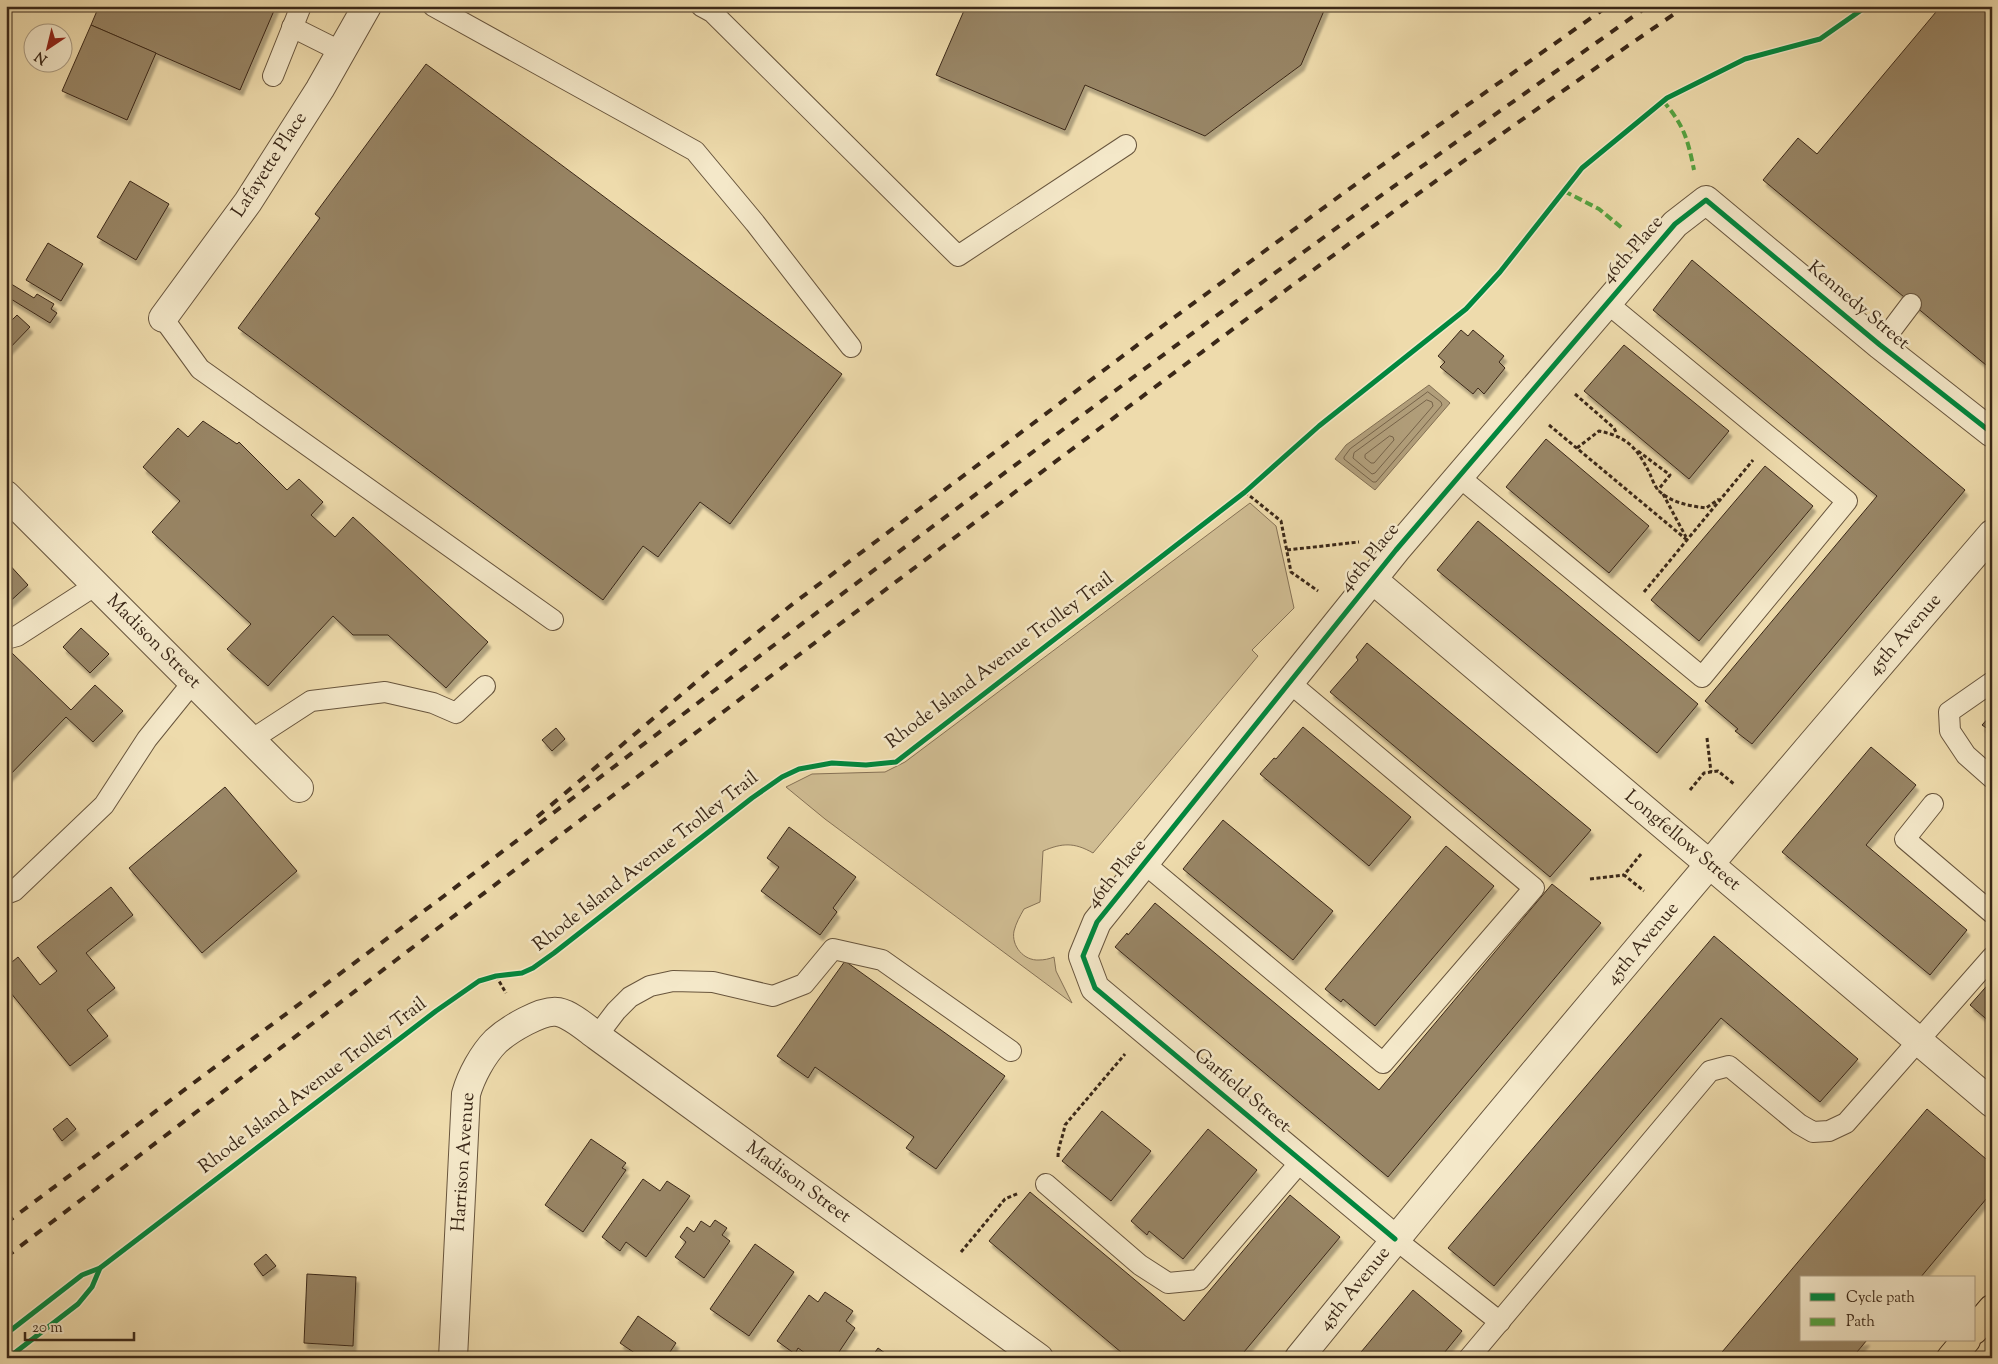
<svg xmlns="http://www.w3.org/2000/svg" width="1998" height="1364" viewBox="0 0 1998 1364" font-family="'Sorts Mill Goudy',serif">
  <defs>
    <filter id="shadow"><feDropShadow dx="3" dy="5.5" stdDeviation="1" flood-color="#0004"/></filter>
  </defs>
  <rect width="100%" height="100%" fill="#eedbac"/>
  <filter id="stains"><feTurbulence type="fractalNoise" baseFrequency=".004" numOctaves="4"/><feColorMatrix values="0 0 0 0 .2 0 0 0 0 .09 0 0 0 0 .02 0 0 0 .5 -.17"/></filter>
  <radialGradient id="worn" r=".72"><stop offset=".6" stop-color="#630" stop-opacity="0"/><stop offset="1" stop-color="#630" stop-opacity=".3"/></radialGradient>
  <path fill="#d0bd93" stroke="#867256" d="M1250,503L1276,526L1294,608L1252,650L1258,656L1093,853C1074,842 1062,843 1043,851L1040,902L1024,909C1020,916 1016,923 1014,931C1011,946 1024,961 1039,960C1044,960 1049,959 1054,957L1056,971L1072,1003L825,819L786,787L812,774L885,772L905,762Z"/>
  <polygon fill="#b19e7a" stroke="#826f53" points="1429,385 1450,403 1375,490 1335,459 1346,445"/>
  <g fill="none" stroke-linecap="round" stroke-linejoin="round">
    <g stroke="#766349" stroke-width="1">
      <polygon points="1428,392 1441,402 1442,405 1376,482 1373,482 1344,459 1344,457 1350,449"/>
      <polygon points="1427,400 1432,402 1433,406 1375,473 1372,474 1353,458 1354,453"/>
      <polygon points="1390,436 1393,437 1394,440 1374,463 1371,463 1365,458 1365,455"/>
    </g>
  </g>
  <g fill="#988565" stroke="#3b2818" filter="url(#shadow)">
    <polygon points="99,6 276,6 240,90 91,25"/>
    <polygon points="966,6 1326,6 1301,65 1205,136 1085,85 1065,130 936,75"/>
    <polygon points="1941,6 1992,6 1992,370 1763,180 1798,138 1817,154"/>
    <polygon points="91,25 156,53 127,120 62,91"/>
    <polygon points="426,64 842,374 730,524 700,502 658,557 643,546 603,600 238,328 320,218 315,214"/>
    <polygon points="130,181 169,204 136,260 97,237"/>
    <polygon points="48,243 83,264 61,301 26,280"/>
    <polygon points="1692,260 1965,490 1752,744 1735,731 1738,729 1705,701 1877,496 1653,310"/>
    <polygon points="8,282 34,298 37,294 54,304 51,309 57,313 50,323 6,296 6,286"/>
    <polygon points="17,315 30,327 6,352 6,317 11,321"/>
    <polygon points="1461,330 1468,336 1473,330 1504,356 1499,362 1505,368 1484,394 1478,388 1473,394 1440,367 1445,362 1438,356"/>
    <polygon points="1624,345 1729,431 1689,479 1584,391"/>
    <polygon points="203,421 237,444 239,442 287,490 299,479 323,502 311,515 335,537 353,517 488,642 446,688 388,635 353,635 333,616 268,686 227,649 251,624 152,532 180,501 143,467 178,428 188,437"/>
    <polygon points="1546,439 1649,526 1609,573 1506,487"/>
    <polygon points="1765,466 1813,506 1699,641 1651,600"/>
    <polygon points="1478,521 1698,704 1657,753 1437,570"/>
    <polygon points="6,561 28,585 6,605"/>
    <polygon points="81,628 109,654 90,673 63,647"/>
    <polygon points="1367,643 1591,830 1550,877 1330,692 1358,660 1356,657"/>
    <polygon points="12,653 71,710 95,685 123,711 93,742 66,717 6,779 6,660"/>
    <polygon points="1992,714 1992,732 1982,725"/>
    <polygon points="1303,727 1411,817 1369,866 1260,774 1274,758 1276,759"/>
    <polygon points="556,728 565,739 552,751 542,740"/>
    <polygon points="1871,747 1916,785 1866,845 1967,930 1930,975 1782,852"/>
    <polygon points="225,787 297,871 202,953 129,868"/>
    <polygon points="1223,820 1333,911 1293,960 1183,869"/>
    <polygon points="789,827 856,877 833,908 837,912 820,935 761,891 779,867 767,858"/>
    <polygon points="1446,846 1494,886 1375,1026 1343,999 1341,1002 1325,989"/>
    <polygon points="1552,884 1601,923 1388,1177 1115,947 1127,933 1128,935 1155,903 1379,1090"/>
    <polygon points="111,887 133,915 86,953 115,988 87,1010 108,1036 70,1066 6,987 6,967 18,957 40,985 57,971 37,947"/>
    <polygon points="1714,936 1858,1059 1820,1102 1721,1018 1494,1286 1448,1248"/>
    <polygon points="845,961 1005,1076 936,1169 906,1148 914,1137 815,1067 808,1078 777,1056"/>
    <polygon points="1992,980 1992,1024 1970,1005"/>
    <polygon points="1927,1109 1992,1164 1992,1192 1920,1278 1802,1278 1802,1340 1867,1340 1852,1358 1717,1358"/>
    <polygon points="1102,1111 1151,1151 1111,1201 1062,1161"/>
    <polygon points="67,1118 76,1129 62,1141 53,1129"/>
    <polygon points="1208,1129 1257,1170 1183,1259 1149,1231 1147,1235 1131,1221"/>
    <polygon points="591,1139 626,1163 622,1168 626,1170 583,1232 545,1205"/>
    <polygon points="643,1179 660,1191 667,1181 690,1196 646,1257 626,1242 620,1251 602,1237"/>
    <polygon points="1030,1192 1184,1321 1290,1195 1340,1237 1239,1358 1128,1358 989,1241"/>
    <polygon points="715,1220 727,1228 722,1235 730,1241 704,1278 675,1257 686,1242 680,1237 687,1227 694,1232 701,1221 710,1227"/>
    <polygon points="755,1244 794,1272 749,1336 710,1309"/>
    <polygon points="266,1254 276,1266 263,1276 254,1264"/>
    <polygon points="307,1274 356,1277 353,1346 304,1343"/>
    <polygon points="1413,1290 1462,1331 1440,1358 1356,1358"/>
    <polygon points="825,1292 853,1311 846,1321 855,1328 835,1358 812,1358 798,1348 795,1354 777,1341 809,1295 818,1302"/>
    <polygon points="638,1316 676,1343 666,1358 642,1358 620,1343"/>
    <polygon points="878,1348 892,1358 871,1358"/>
  </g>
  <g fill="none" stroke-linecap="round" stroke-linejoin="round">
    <g stroke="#68553d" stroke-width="22">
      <g id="lane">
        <polyline points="433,6 695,151 755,223 851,347"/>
        <polyline points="701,6 712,12 958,256 1126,145"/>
        <polyline points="292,27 342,52"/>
        <polyline points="273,76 301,6"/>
        <polyline points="163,318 200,369 553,620"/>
        <polyline points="1880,345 1911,304"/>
        <polyline points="1458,476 1702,677 1847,501 1607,303"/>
        <polyline points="6,639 17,636 96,585"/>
        <polyline points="1992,682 1949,712 1950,731 1966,755 1992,778"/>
        <polyline points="251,740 311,701 385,692 433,703 456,713 485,686"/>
        <polyline points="1933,804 1905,839 1992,913"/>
        <polyline points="1145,864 1383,1063 1534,888 1290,683"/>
        <polyline points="6,894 14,891 104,805 147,739 193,682"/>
        <polyline points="597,1036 616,1011 630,997 650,986 673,981 713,982 773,996 804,984 833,949 882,960 1011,1051"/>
        <polyline points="1046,1184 1140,1265 1168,1283 1199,1280 1302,1160"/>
        <polyline points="1395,1239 1500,1322"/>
        <polyline points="1469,1358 1710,1071 1729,1066 1799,1124 1813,1132 1829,1131 1846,1123 1992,957"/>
      </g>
    </g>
    <g stroke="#68553d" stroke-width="30">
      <g id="street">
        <polyline points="163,318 248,202 320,89 367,6"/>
        <polyline points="6,495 299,788"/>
        <polyline points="1372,579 1992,1103"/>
        <polyline points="1395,1239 1095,988 1083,956 1097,922 1396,550 1675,224 1706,200 1880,345 1992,433"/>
        <path d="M453,1358L466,1094C471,1076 483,1054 496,1041C508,1030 542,1009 558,1012C572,1015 586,1028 597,1036L1039,1358"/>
        <path d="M1299,1358C1525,1079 1758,806 1992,534"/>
      </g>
    </g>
    <g stroke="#3b2818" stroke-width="30">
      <g id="primary">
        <polyline points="1974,1330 1992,1309"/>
        <polyline points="1951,1358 1966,1340"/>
      </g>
    </g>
    <g stroke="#3b2818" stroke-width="3" stroke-dasharray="4 2.5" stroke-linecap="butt">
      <polyline points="1575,394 1614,428 1617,434"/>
      <polyline points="1549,425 1687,540"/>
      <path d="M1577,448L1599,431C1628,437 1637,448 1650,474C1652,479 1655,487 1659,491C1672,503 1690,506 1706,508L1719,499"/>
      <polyline points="1638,451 1670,475 1658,490"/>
      <polyline points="1245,492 1281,521 1291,572 1318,591"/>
      <polyline points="1663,494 1686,537"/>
      <polyline points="1287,550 1359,542"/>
      <polyline points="1644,592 1753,460"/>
      <polyline points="1707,738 1711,772"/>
      <polyline points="1690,790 1704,773 1718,771 1734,784"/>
      <polyline points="1641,854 1624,875 1644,891"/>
      <polyline points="1590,879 1624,875"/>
      <polyline points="496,976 506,993"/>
      <path d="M1058,1157C1058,1146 1063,1137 1065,1125L1125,1054"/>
      <polyline points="961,1252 1005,1199 1019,1193"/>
    </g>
    <use href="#lane" stroke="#f4e8c9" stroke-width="20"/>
    <use href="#street" stroke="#f4e8c9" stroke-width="28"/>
    <use href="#primary" stroke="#eedbac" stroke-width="28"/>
    <g stroke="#3b2818" stroke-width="4" stroke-dasharray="9 9" stroke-linecap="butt">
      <polyline points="537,817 708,672 794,603 1172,319 1371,173 1608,6"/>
      <polyline points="6,1223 440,899 807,620 1186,338 1383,194 1648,6"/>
      <path d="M6,1257C316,1021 625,785 937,551C1183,365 1430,180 1686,6"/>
    </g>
    <g stroke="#54a340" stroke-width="4" stroke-dasharray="8 4" stroke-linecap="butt">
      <path d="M1663,101C1684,125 1688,140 1694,170"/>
      <polyline points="1564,191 1599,209 1622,228"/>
    </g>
    <g stroke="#f4e8c9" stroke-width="8">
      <g id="cycleway">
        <polyline points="1395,1239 1095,988 1083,956 1097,922 1396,550 1675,224 1706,200 1880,345 1992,433"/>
        <polyline points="6,1334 82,1275 100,1268 436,1011 479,981 496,976 522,973 533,968 554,953 752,798 782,777 799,769 832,763 866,765 896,762 1245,492 1319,426 1466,309 1500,272 1582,168 1667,98 1745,59 1820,39 1867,6"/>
        <polyline points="8,1358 78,1304 92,1287 100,1268"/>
      </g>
    </g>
    <use href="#cycleway" stroke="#00873e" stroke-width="5"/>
  </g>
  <g text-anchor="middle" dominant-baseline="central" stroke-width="5" stroke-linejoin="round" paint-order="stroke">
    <g font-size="19" fill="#3b2818" stroke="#f4e8c9">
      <text transform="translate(270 165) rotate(-57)">Lafayette Place</text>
      <text transform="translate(1633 250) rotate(-49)">46th Place</text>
      <text transform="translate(1858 306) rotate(40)">Kennedy Street</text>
      <text transform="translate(1370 558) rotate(-51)">46th Place</text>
      <text transform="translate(1905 635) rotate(-49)">45th Avenue</text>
      <text transform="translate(153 642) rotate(45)">Madison Street</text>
      <text transform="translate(1000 661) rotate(-37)">Rhode Island Avenue Trolley Trail</text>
      <text transform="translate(1682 841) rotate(40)">Longfellow Street</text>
      <text transform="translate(646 862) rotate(-38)">Rhode Island Avenue Trolley Trail</text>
      <text transform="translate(1117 874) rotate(-51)">46th Place</text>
      <text transform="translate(1643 944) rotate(-50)">45th Avenue</text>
      <text transform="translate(313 1086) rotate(-37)">Rhode Island Avenue Trolley Trail</text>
      <text transform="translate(1242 1091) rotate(40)">Garfield Street</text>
      <text transform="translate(464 1162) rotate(-86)">Harrison Avenue</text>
      <text transform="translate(798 1183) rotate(36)">Madison Street</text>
      <text transform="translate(1355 1289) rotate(-51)">45th Avenue</text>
    </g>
  </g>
  <rect width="1998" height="1364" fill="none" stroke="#eedbac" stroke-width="25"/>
  <rect x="8" y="8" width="1983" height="1349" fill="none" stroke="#3b2818" stroke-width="2.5"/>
  <rect x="12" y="12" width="1973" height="1339" fill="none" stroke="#3b2818"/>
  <rect x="1800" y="1276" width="175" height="65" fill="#f4e8c9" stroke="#aa9b82"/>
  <rect x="1810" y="1293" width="25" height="8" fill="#00873e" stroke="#aa9b82"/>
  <text x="1846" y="1302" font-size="15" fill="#3b2818">Cycle path</text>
  <rect x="1810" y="1318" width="25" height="8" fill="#54a340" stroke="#aa9b82"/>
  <text x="1846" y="1326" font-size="15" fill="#3b2818">Path</text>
  <g transform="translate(48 48) rotate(215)"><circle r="24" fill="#f4e8c9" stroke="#aa9b82"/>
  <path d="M0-4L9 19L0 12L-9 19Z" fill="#8f2418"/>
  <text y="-8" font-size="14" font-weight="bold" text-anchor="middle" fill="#3b2818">N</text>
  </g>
  <path d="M25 1332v8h109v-8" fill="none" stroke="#3b2818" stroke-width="2.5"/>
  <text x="32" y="1332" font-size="15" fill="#3b2818" stroke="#f4e8c9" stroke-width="4" paint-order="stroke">20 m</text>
  <rect width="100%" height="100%" filter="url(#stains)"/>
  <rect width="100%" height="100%" fill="url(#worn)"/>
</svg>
